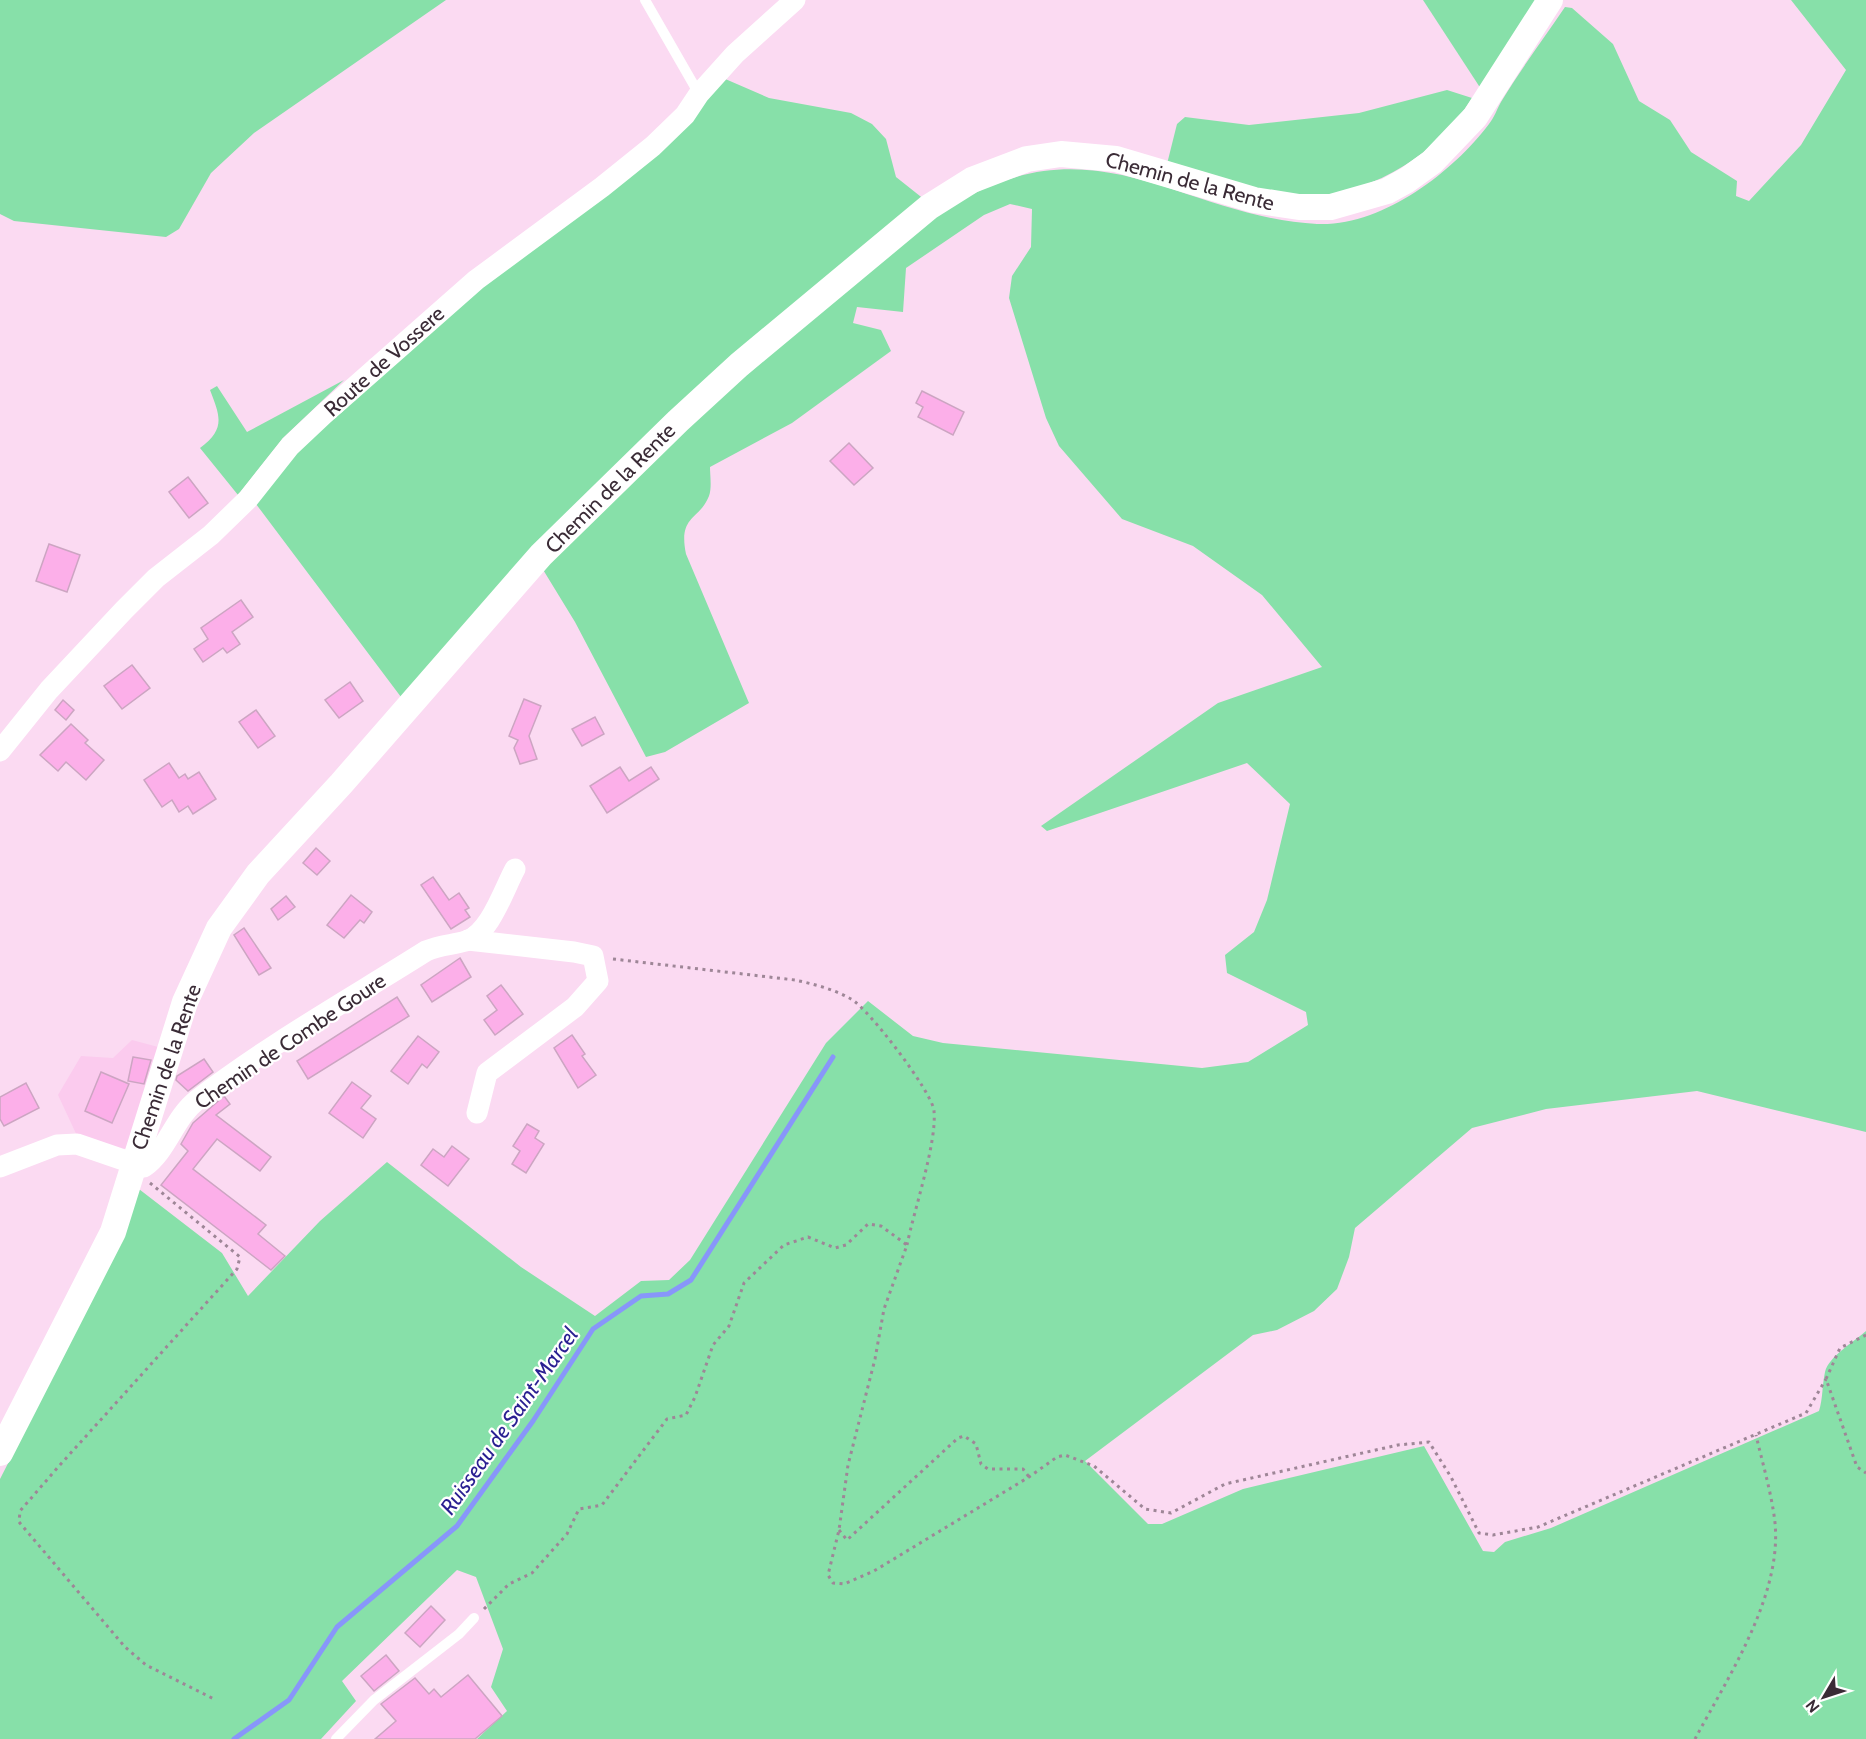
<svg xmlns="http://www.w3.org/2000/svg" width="1866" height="1739" viewBox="0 0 1866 1739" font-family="Cabin,sans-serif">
  <rect width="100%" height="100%" fill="#fbdaf2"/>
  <polygon fill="#fbcbee" points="132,1040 162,1048 127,1148 119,1150 79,1140 58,1095 81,1056 113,1058"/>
  <g fill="#87e0a9">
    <polygon points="0,0 446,0 254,133 211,173 179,229 166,237 14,221 0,214"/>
    <polygon points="1423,0 1537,0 1481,89"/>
    <path d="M1791,0H1866V1132L1697,1091L1546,1109L1472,1128L1355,1228L1349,1257L1337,1289L1314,1311L1277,1330L1253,1335L1085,1461L1148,1524H1162L1243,1489L1424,1446L1483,1551L1494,1552L1505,1542L1551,1528L1819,1411C1823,1398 1822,1386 1825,1372C1829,1356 1854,1342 1866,1331V1739H477L507,1711L491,1687L503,1649L476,1577L457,1570L342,1681L356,1701L321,1739H0V1479L43,1395L135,1186L222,1253L248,1296L320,1221L387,1162L521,1267L595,1316L641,1281L669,1280L690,1260L826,1043L868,1001L913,1036L943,1043L1202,1068L1248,1062L1308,1025L1306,1012L1227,973L1225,955L1254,932L1267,900L1290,804L1247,763L1047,831L1041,826L1218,703L1322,667L1262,595L1193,546L1122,519L1059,446L1046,418L1009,298L1012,276L1031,247L1032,209L1010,204L984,215L906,268L903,312L857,307L853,323L881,330L891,351L792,423L710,467C710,475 712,488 709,496C699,521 678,515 686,554L749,703L665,752L646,757L575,622L542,568C632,474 730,388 829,304C884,258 937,203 1006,180C1066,160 1117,171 1175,190C1220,205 1269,222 1317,224C1381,227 1452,173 1489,124C1494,118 1497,109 1501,102C1521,69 1544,38 1565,7L1572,8L1613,44L1639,101L1670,120L1691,152L1737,181L1736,196L1749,201L1801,145L1846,70Z"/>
    <polygon points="723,78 769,98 851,113 872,124 886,139 896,177 925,200 404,701 256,504 290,459 378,372"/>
    <path d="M1447,90L1472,98C1433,162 1353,206 1278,195C1242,190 1202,173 1167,164L1177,124L1185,117L1249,125L1359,113Z"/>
    <path d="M344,380L283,438L238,495L200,448C226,429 220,416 210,390L217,386L247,432Z"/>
  </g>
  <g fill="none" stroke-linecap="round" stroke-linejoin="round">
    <polyline stroke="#8896fa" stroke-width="5" points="234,1739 289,1700 337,1627 457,1526 533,1421 593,1329 641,1296 668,1294 691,1280 833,1057"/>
  </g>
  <g fill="#fcafe9" stroke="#cca5c2" stroke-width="1.5">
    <polygon points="922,391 964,412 953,435 918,417 923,407 916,403"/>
    <polygon points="849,443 873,468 854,485 830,461"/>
    <polygon points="188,477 208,503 189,518 169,492"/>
    <polygon points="49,544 80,555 67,592 36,581"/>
    <polygon points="241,600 253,617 232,632 240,644 227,653 223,648 203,662 194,649 208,639 201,628"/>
    <polygon points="132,665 150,688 122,709 104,686"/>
    <polygon points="350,682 363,701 339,718 325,700"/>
    <polygon points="524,699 541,706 529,736 537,759 520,764 514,748 518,740 509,736"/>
    <polygon points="63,700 74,710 66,720 55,710"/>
    <polygon points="256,710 275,736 258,748 239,722"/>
    <polygon points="595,717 604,734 582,746 572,729"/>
    <polygon points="71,724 88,740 85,743 104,760 86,780 66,762 58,771 40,755"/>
    <polygon points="169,763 179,778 185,774 188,779 199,772 216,799 193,814 188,806 179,812 172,800 162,807 144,780"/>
    <polygon points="620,767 629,781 651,767 659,779 607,813 590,786"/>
    <polygon points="316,848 330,861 317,875 303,863"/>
    <polygon points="433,877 449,900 459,893 469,908 465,910 470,917 451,929 421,885"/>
    <polygon points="351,895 372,912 364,923 360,920 344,938 327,925"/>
    <polygon points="286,896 295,907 278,920 271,909"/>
    <polygon points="244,928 271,968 259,975 234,935"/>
    <polygon points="460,958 471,977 432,1002 421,985"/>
    <polygon points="501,985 523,1014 495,1035 484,1020 497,1010 487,996"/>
    <polygon points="397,997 409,1016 308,1079 297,1061"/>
    <polygon points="572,1035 585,1054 582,1056 596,1075 578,1088 554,1048"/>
    <polygon points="418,1036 439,1052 427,1068 422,1064 408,1084 391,1071"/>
    <polygon points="133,1057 151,1060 144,1084 128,1081"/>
    <polygon points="204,1059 213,1072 188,1091 176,1080 177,1076"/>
    <polygon points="101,1072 129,1084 112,1123 85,1111"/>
    <polygon points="352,1082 371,1096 361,1108 376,1119 363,1138 329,1113"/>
    <polygon points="26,1083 39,1108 4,1126 0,1119 0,1097"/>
    <polygon points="224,1096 230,1104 216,1115 271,1157 260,1171 217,1139 193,1169 266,1225 258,1234 285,1256 271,1270 161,1185 188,1151 181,1144 193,1123"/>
    <polygon points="527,1124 539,1131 535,1138 544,1144 526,1173 512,1164 520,1151 513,1146"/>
    <polygon points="452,1146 469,1159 448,1186 421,1165 433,1149 444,1157"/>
    <polygon points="431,1606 445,1620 420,1647 405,1633"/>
    <polygon points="386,1655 399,1671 374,1691 361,1676"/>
    <polygon points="468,1675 502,1716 475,1739 375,1739 396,1721 381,1704 415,1678 429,1694 434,1689 441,1697"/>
  </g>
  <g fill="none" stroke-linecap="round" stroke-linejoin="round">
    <g stroke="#9e8697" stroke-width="3" stroke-dasharray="3 4.5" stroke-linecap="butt">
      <path d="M613,959L795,980C813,984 834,989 851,999C868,1008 933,1093 934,1111C937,1143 914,1210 907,1245"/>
      <polyline points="150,1183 240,1257 237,1269 59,1466 20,1511 19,1522 125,1647 146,1665 214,1699"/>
      <polyline points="1866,1335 1840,1348 1826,1379 1857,1467 1866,1473"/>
      <polyline points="839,1530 847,1540 958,1438 964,1436 976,1444 981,1464 988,1469 1023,1469 1029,1477"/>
      <polyline points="484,1609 509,1584 532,1573 567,1534 579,1509 602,1505 667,1419 686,1415 695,1397 713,1345 729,1326 744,1283 784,1245 808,1237 835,1248 846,1245 868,1224 881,1226 907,1245 884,1309 875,1359 848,1465 839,1530 828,1575 833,1583 844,1584 874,1571 1029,1477 1057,1457 1065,1455 1094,1466 1145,1509 1171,1513 1225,1484 1398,1445 1429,1442 1451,1477 1479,1533 1493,1535 1538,1527 1806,1413 1826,1379"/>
      <path d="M1695,1739C1729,1675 1786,1590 1774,1515C1770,1488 1762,1461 1756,1435"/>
    </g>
    <g stroke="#fff" stroke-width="10">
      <polyline points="645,0 699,94"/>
      <polyline points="336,1739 374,1700 459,1634 474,1618"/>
    </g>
    <g stroke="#fff" stroke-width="21">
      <polyline points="0,751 49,690 124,610 156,578 211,535 248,499 290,446 324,414 476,280 602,187 653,146 685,115 699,94 735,54 795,0"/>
      <polyline points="468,940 574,952 593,956 598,981 575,1007 487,1073 477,1113"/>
      <path d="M0,1167L57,1145L77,1144L144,1167C167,1151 174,1118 197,1100C268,1045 350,999 426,951C440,945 452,945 466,941C490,934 504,889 515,869"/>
    </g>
    <polyline stroke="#fff" stroke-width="26" points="0,1453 113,1232 185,1002 219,928 258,874 341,784 541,555 678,421 739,365 929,207 972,180 1027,159 1061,154 1116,159 1254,200 1299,207 1331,207 1387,191 1407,180 1432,162 1475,117 1550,0"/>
  </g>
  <g text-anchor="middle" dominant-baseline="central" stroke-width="4.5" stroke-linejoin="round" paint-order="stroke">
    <g font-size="21" fill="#3a2b36" stroke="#fff">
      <text transform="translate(1190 181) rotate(15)">Chemin de la Rente</text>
      <text transform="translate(384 361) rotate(-42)">Route de Vossere</text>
      <text transform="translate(610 488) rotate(-45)">Chemin de la Rente</text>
      <text transform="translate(290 1041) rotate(-34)">Chemin de Combe Goure</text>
      <text transform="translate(166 1067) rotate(-71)">Chemin de la Rente</text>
    </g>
    <g font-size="22" font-style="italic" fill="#291f91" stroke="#fff">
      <text transform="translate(509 1421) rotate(-55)">Ruisseau de Saint-Marcel</text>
    </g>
  </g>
  <g transform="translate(1824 1697) rotate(231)" stroke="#ffffff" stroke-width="4.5" paint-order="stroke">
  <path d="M0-4.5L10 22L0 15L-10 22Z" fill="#3a2b36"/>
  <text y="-9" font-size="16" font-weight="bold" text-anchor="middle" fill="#3a2b36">N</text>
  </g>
</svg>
